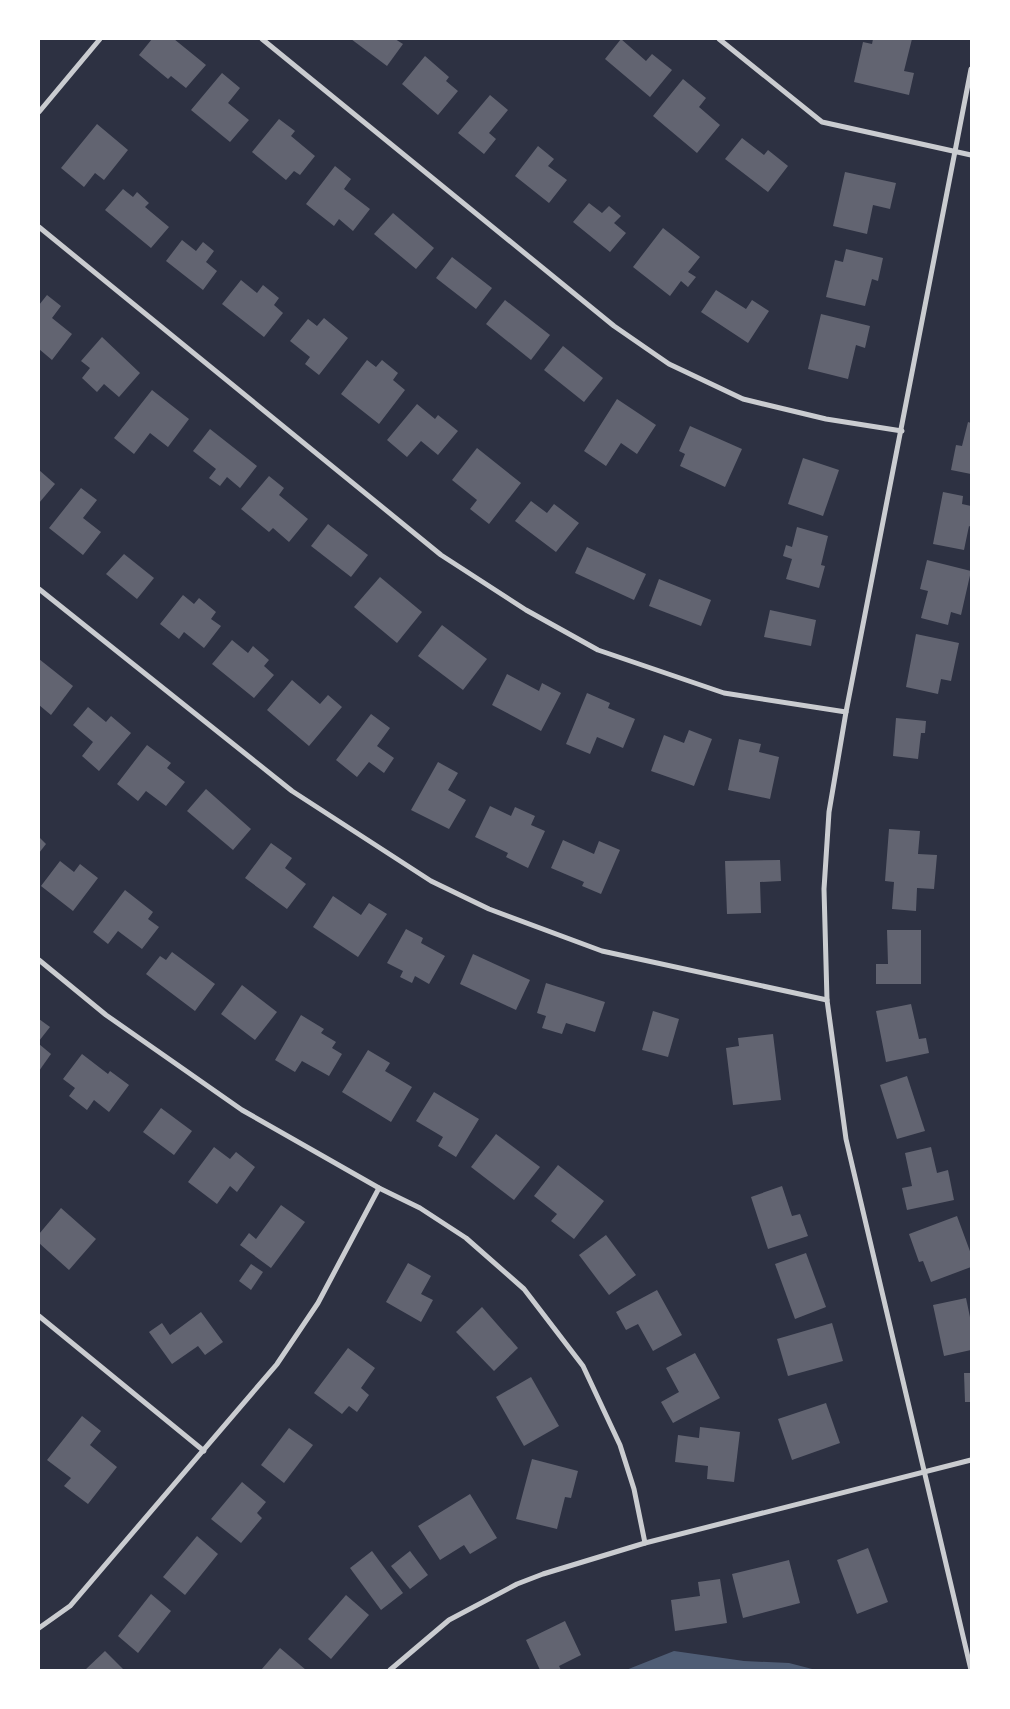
<svg xmlns="http://www.w3.org/2000/svg" width="1010" height="1709" viewBox="0 0 1010 1709" font-family="'IBM Plex Sans',sans-serif">
  <rect width="100%" height="100%" fill="#2d3142"/>
  <polygon fill="#4f5d75" points="674,1651 744,1661 789,1663 816,1670 626,1670"/>
  <g fill="#626471">
    <polygon points="152,39 174,39 206,65 186,88 171,76 168,79 139,55"/>
    <polygon points="351,39 395,39 403,44 387,66"/>
    <polygon points="621,39 646,61 652,54 672,70 650,97 605,59"/>
    <polygon points="873,39 912,39 904,71 914,73 909,95 854,82 863,42 872,44"/>
    <polygon points="425,56 449,77 446,81 458,91 438,115 402,84"/>
    <polygon points="222,73 240,88 228,103 249,120 230,142 191,110"/>
    <polygon points="683,79 706,98 699,107 720,125 697,153 653,116"/>
    <polygon points="490,95 508,110 489,133 496,139 484,154 458,133"/>
    <polygon points="279,119 295,131 291,136 315,156 300,175 294,171 286,180 252,152"/>
    <polygon points="97,124 128,150 104,180 95,173 84,187 61,168"/>
    <polygon points="742,138 764,155 768,150 788,166 768,192 725,159"/>
    <polygon points="538,146 554,159 548,166 567,180 549,203 515,176"/>
    <polygon points="335,166 351,179 344,189 370,209 353,231 339,219 334,226 306,204"/>
    <polygon points="845,172 896,183 890,209 873,205 867,234 833,226"/>
    <polygon points="123,189 133,197 137,192 149,203 145,207 169,227 151,248 105,210"/>
    <polygon points="589,203 602,213 609,206 621,216 614,223 626,233 610,252 573,222"/>
    <polygon points="393,213 434,248 416,269 374,234"/>
    <polygon points="663,228 700,257 688,272 696,277 688,287 681,281 670,296 633,267"/>
    <polygon points="182,240 196,251 203,242 214,251 206,262 217,271 203,290 166,261"/>
    <polygon points="846,249 883,258 878,281 872,279 865,306 826,297 835,260 843,262"/>
    <polygon points="452,257 492,288 476,309 436,278"/>
    <polygon points="241,280 257,293 263,285 279,298 274,305 283,313 264,337 222,304"/>
    <polygon points="716,290 746,309 752,300 769,311 748,343 701,312"/>
    <polygon points="47,295 61,306 52,318 72,334 52,360 39,349 39,305"/>
    <polygon points="505,300 550,335 531,360 486,324"/>
    <polygon points="821,314 870,326 865,348 856,345 848,379 808,369"/>
    <polygon points="324,318 348,338 319,375 305,364 310,357 290,341 308,319 317,326"/>
    <polygon points="102,337 140,373 119,397 104,384 97,392 82,378 90,368 81,361"/>
    <polygon points="563,346 603,378 584,402 544,370"/>
    <polygon points="367,360 376,367 382,360 398,373 393,380 405,390 379,424 341,394"/>
    <polygon points="152,390 189,419 168,447 150,433 134,454 114,438"/>
    <polygon points="617,399 656,425 637,454 621,443 606,466 584,451"/>
    <polygon points="417,404 435,419 438,415 458,431 438,455 421,441 407,457 387,440"/>
    <polygon points="968,422 971,423 971,474 951,470 956,445 962,446"/>
    <polygon points="690,426 742,449 725,487 680,466 685,454 679,451"/>
    <polygon points="210,429 257,466 240,488 227,477 220,486 209,478 216,469 193,451"/>
    <polygon points="477,448 521,483 489,524 470,509 477,500 452,480"/>
    <polygon points="803,458 839,470 823,516 788,504"/>
    <polygon points="39,470 55,484 39,503"/>
    <polygon points="269,476 284,488 279,495 308,519 289,542 273,528 269,532 241,509"/>
    <polygon points="81,488 97,500 83,518 101,532 83,555 49,528"/>
    <polygon points="943,492 963,496 962,504 971,506 971,527 969,526 964,550 933,544"/>
    <polygon points="531,501 547,513 554,504 579,523 556,552 515,521"/>
    <polygon points="328,524 368,555 351,577 311,546"/>
    <polygon points="797,527 828,536 821,565 825,566 819,588 786,579 792,559 783,556 786,545 792,547"/>
    <polygon points="587,547 646,574 634,600 575,573"/>
    <polygon points="124,554 154,578 137,599 106,574"/>
    <polygon points="927,560 971,571 961,615 951,612 948,625 921,618 928,591 920,589"/>
    <polygon points="380,577 422,612 397,643 354,607"/>
    <polygon points="659,579 711,600 701,626 649,606"/>
    <polygon points="183,595 194,604 199,598 216,612 211,619 221,626 204,648 184,632 179,639 160,624"/>
    <polygon points="770,610 816,620 811,646 764,637"/>
    <polygon points="442,625 487,659 463,690 418,656"/>
    <polygon points="916,634 959,643 951,681 941,679 938,694 906,687"/>
    <polygon points="232,640 248,653 253,646 269,660 264,666 274,675 254,698 212,664"/>
    <polygon points="39,659 73,686 51,715 39,705"/>
    <polygon points="507,674 539,691 542,683 561,693 541,731 492,705"/>
    <polygon points="292,680 320,704 328,695 342,707 309,746 267,710"/>
    <polygon points="587,693 610,703 608,708 635,719 623,748 597,737 590,754 566,744"/>
    <polygon points="88,707 106,722 111,716 131,733 99,771 82,756 93,742 73,725"/>
    <polygon points="371,714 390,728 377,746 394,758 384,773 369,762 357,777 336,760"/>
    <polygon points="896,718 926,721 925,733 921,733 918,759 893,756"/>
    <polygon points="689,730 712,739 694,786 651,771 664,735 684,743"/>
    <polygon points="739,739 761,744 759,752 779,757 770,799 728,790"/>
    <polygon points="147,745 171,763 167,768 185,782 166,806 146,791 138,801 117,784"/>
    <polygon points="438,762 458,773 448,790 466,800 449,829 411,810"/>
    <polygon points="206,789 251,829 233,850 187,811"/>
    <polygon points="490,806 511,816 515,807 535,816 531,825 545,831 528,868 506,857 508,853 475,837"/>
    <polygon points="889,829 920,831 918,854 937,855 934,889 917,888 916,911 892,909 894,882 885,881"/>
    <polygon points="39,837 46,844 39,853"/>
    <polygon points="563,840 594,854 599,841 620,850 601,894 582,886 584,882 551,868"/>
    <polygon points="271,843 292,858 285,868 306,884 287,909 245,878"/>
    <polygon points="780,860 781,881 760,882 761,913 727,914 725,861"/>
    <polygon points="60,861 74,872 80,864 98,878 73,911 41,886"/>
    <polygon points="125,890 153,912 148,919 159,927 142,949 118,931 108,944 93,932"/>
    <polygon points="333,896 361,915 369,903 387,914 358,957 313,927"/>
    <polygon points="406,929 423,938 421,943 445,956 429,984 415,976 412,983 400,977 403,971 387,963"/>
    <polygon points="887,930 921,930 921,984 876,984 876,964 888,964"/>
    <polygon points="172,952 215,984 195,1011 146,974 160,956 166,960"/>
    <polygon points="473,954 530,980 516,1010 460,984"/>
    <polygon points="546,983 605,1002 595,1032 566,1023 562,1034 542,1028 546,1016 537,1013"/>
    <polygon points="242,985 277,1012 255,1040 221,1014"/>
    <polygon points="911,1004 919,1039 926,1038 929,1053 886,1062 876,1011"/>
    <polygon points="653,1011 679,1019 668,1057 642,1050"/>
    <polygon points="301,1015 324,1029 321,1033 336,1042 332,1048 342,1054 329,1076 302,1061 295,1072 275,1060"/>
    <polygon points="39,1019 50,1027 39,1041"/>
    <polygon points="773,1034 781,1100 733,1105 726,1048 739,1046 738,1038"/>
    <polygon points="39,1044 51,1054 39,1071"/>
    <polygon points="368,1050 390,1063 385,1071 412,1087 391,1122 342,1092"/>
    <polygon points="82,1054 108,1074 110,1071 129,1085 109,1112 94,1100 87,1110 69,1096 75,1088 63,1079"/>
    <polygon points="907,1076 925,1131 897,1139 880,1085"/>
    <polygon points="434,1092 479,1119 456,1157 438,1146 443,1137 416,1121"/>
    <polygon points="161,1108 192,1131 174,1155 143,1132"/>
    <polygon points="496,1134 540,1167 514,1200 471,1167"/>
    <polygon points="214,1147 230,1159 236,1152 255,1167 237,1192 230,1186 217,1204 188,1182"/>
    <polygon points="931,1147 937,1173 948,1170 954,1200 907,1210 902,1188 912,1186 905,1153"/>
    <polygon points="558,1165 604,1201 574,1239 551,1221 557,1214 534,1196"/>
    <polygon points="782,1186 792,1216 800,1214 808,1236 768,1249 751,1197"/>
    <polygon points="281,1205 305,1222 271,1268 240,1245 249,1233 256,1239"/>
    <polygon points="61,1208 96,1239 69,1270 39,1243 39,1234"/>
    <polygon points="957,1216 971,1254 971,1267 931,1282 923,1261 919,1262 909,1234"/>
    <polygon points="606,1235 636,1275 609,1295 579,1255"/>
    <polygon points="806,1253 826,1307 795,1319 775,1264"/>
    <polygon points="408,1263 431,1276 421,1294 433,1300 421,1322 386,1302"/>
    <polygon points="251,1264 263,1272 251,1290 239,1281"/>
    <polygon points="657,1290 682,1335 653,1351 638,1324 626,1330 616,1312"/>
    <polygon points="966,1298 971,1322 971,1350 944,1356 933,1305"/>
    <polygon points="482,1307 518,1348 494,1371 456,1332"/>
    <polygon points="201,1312 223,1342 205,1355 198,1346 172,1364 149,1332 162,1323 170,1335"/>
    <polygon points="832,1323 843,1361 788,1376 777,1339"/>
    <polygon points="348,1348 375,1368 361,1388 369,1395 357,1412 349,1406 342,1414 314,1393"/>
    <polygon points="695,1353 720,1398 673,1423 661,1402 679,1392 666,1368"/>
    <polygon points="964,1373 971,1373 971,1402 965,1402"/>
    <polygon points="531,1377 559,1426 524,1446 496,1397"/>
    <polygon points="826,1403 840,1443 792,1460 778,1419"/>
    <polygon points="82,1416 101,1431 90,1445 117,1467 88,1504 64,1486 71,1478 47,1460"/>
    <polygon points="700,1427 740,1432 734,1482 707,1479 708,1466 675,1462 678,1435 699,1438"/>
    <polygon points="289,1428 313,1445 284,1483 261,1465"/>
    <polygon points="532,1459 578,1471 571,1498 565,1497 557,1529 516,1519"/>
    <polygon points="242,1482 266,1502 257,1513 262,1518 241,1543 211,1519"/>
    <polygon points="470,1494 497,1538 470,1554 464,1545 440,1560 418,1526"/>
    <polygon points="197,1536 218,1554 185,1595 163,1577"/>
    <polygon points="868,1548 888,1602 857,1614 837,1560"/>
    <polygon points="372,1551 403,1593 381,1610 350,1568"/>
    <polygon points="410,1551 428,1575 410,1589 391,1566"/>
    <polygon points="789,1560 800,1603 743,1618 732,1574"/>
    <polygon points="720,1579 727,1623 675,1631 671,1600 700,1596 698,1582"/>
    <polygon points="151,1594 171,1611 138,1653 118,1636"/>
    <polygon points="346,1595 369,1615 331,1659 308,1639"/>
    <polygon points="565,1621 581,1655 559,1666 561,1670 540,1670 526,1640"/>
    <polygon points="280,1648 306,1670 261,1670"/>
    <polygon points="105,1651 124,1670 85,1670"/>
  </g>
  <g fill="none" stroke-linecap="round" stroke-linejoin="round">
    <g stroke="#caccd0" stroke-width="5">
      <polyline points="262,39 614,326 669,364 743,399 826,419 902,431"/>
      <polyline points="719,39 822,122 971,155"/>
      <polyline points="39,112 100,39"/>
      <polyline points="39,227 441,555 526,610 598,650 724,693 846,712"/>
      <polyline points="39,589 292,791 431,881 489,909 602,951 827,1000"/>
      <polyline points="39,960 106,1015 242,1110 379,1188 420,1208 466,1238 524,1289 583,1366 620,1445 634,1489 645,1543"/>
      <polyline points="39,1316 204,1451"/>
      <polyline points="39,1628 70,1606 277,1364 318,1303 379,1188"/>
      <polyline points="390,1670 449,1620 517,1584 543,1574 645,1543 971,1460"/>
      <polyline points="971,1670 846,1139 827,1000 824,889 829,812 846,712 971,69"/>
    </g>
  </g>
  <rect width="1010" height="1709" fill="none" stroke="#ffffff" stroke-width="80"/>
</svg>
